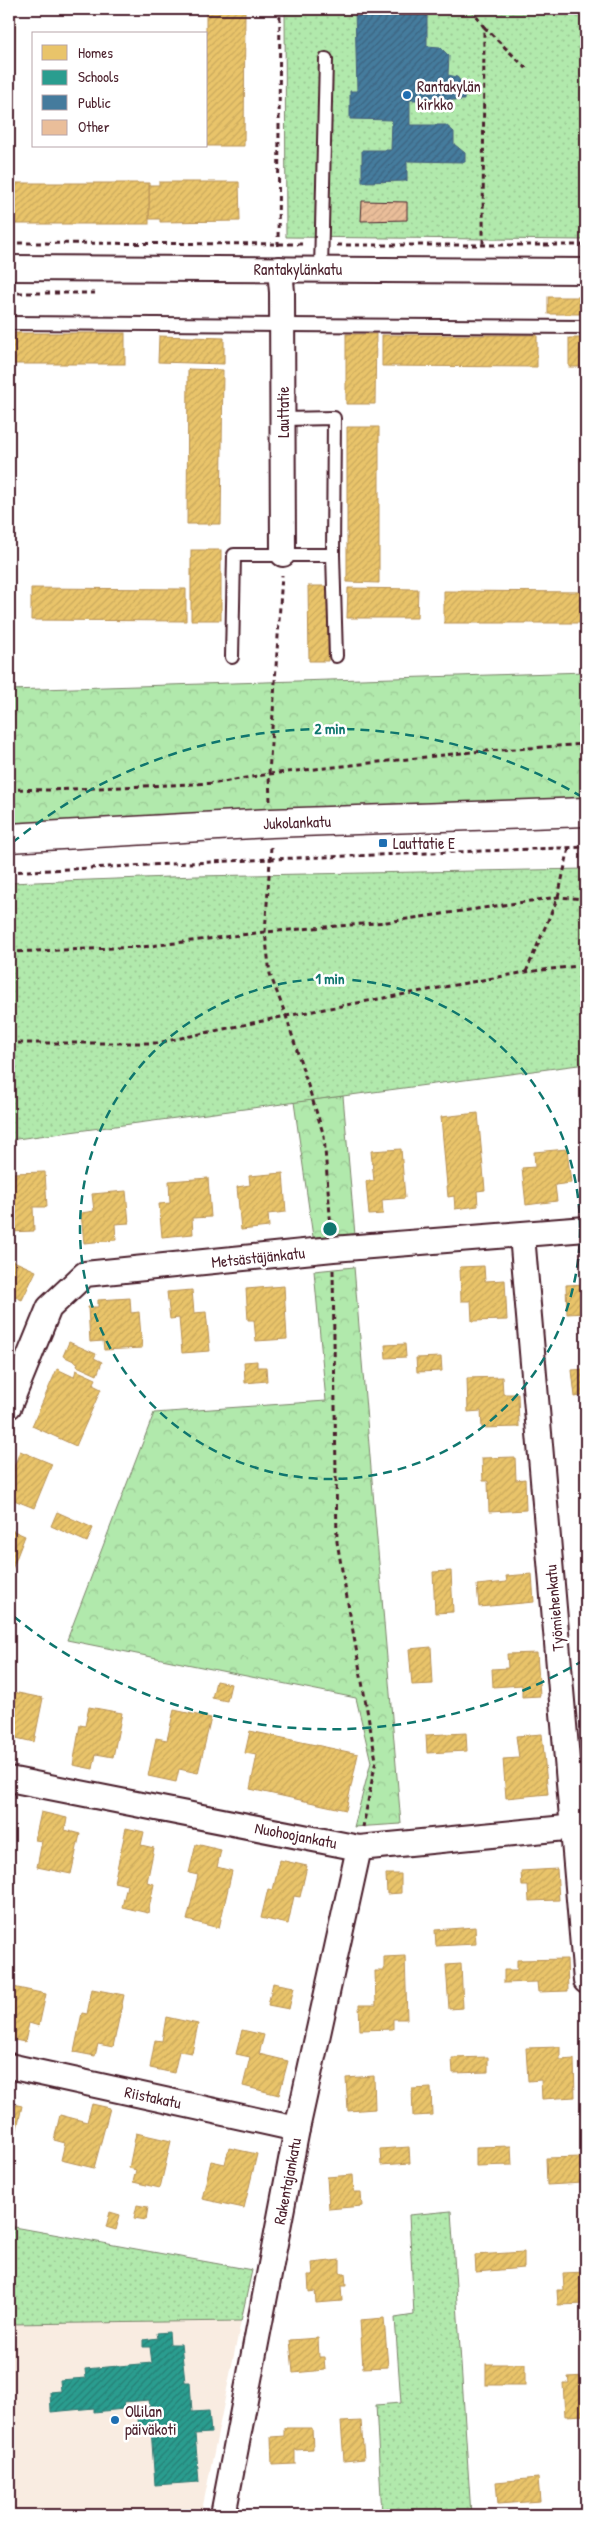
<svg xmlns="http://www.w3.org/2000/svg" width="595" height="2524" viewBox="0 0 595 2524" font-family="'Patrick Hand',sans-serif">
  <defs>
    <pattern id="forest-crowns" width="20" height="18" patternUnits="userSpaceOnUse" patternTransform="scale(1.25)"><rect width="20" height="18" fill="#b1e9ac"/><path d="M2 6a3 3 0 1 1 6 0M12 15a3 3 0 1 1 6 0" fill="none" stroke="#9ac794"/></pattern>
    <pattern id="park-dots" width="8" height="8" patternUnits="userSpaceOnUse" patternTransform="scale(1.25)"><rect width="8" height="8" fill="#b1e9ac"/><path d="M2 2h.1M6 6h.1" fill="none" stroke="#9ac794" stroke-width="1.8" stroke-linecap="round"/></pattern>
    <pattern id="homes-hatch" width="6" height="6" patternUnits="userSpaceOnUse" patternTransform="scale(1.25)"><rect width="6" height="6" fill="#e9c46a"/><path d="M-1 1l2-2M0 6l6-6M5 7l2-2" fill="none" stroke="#c9a85c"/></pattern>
    <pattern id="schools-hatch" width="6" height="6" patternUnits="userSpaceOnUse" patternTransform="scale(1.25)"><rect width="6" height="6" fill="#2a9d8f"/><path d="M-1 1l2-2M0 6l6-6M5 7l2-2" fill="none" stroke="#267f75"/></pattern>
    <pattern id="public-hatch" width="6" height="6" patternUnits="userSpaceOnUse" patternTransform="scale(1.25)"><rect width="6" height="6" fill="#457b9d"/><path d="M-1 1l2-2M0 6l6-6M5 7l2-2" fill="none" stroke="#3c6480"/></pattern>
    <pattern id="building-hatch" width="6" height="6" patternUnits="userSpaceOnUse" patternTransform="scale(1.25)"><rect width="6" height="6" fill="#eabe9a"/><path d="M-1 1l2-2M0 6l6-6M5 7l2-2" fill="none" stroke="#caa385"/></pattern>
  </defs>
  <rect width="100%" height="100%" fill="#fff"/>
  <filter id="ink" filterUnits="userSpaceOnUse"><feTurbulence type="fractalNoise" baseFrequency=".02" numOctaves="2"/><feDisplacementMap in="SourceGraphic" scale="10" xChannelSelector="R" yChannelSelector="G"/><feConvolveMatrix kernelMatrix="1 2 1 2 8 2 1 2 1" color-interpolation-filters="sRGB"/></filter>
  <g filter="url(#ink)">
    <polygon fill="#f9ece1" points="241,2321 201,2515 9,2515 9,2324"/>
    <g fill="url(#forest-crowns)" stroke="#7e846c">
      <polygon points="586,672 586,803 9,830 9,690"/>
      <polygon points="343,1096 355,1235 313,1237 294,1102"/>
      <polygon points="354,1267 401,1824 354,1827 371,1762 356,1698 67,1640 154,1413 326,1401 314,1271"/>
    </g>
    <g fill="url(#park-dots)" stroke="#7e846c">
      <polygon points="285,9 586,9 586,240 286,237"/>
      <polygon points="586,869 586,1064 9,1140 9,883 196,876"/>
      <polygon points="451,2211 471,2515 382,2515 376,2405 401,2403 395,2318 414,2315 409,2215"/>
      <polygon points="9,2226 252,2270 241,2321 9,2324"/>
    </g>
    <g fill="url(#homes-hatch)" stroke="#b99257">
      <polygon points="9,9 15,9 14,131 9,131"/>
      <polygon points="206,9 245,9 244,146 206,146"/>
      <polygon points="159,182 239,182 240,221 160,222 160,219 149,219 149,185 159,185"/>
      <rect x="9" y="183" width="140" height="41"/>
      <rect x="548" y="297" width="38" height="17"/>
      <rect x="9" y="333" width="116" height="31"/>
      <polygon points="346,334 376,334 375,404 346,404"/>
      <polygon points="382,335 537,335 537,367 382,366"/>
      <polygon points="159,336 224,338 224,364 158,362"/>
      <rect x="569" y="338" width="17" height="29"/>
      <polygon points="188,369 223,370 221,524 187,524"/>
      <polygon points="347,427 379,427 379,583 347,582"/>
      <rect x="191" y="550" width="30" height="70"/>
      <polygon points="308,586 327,586 328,661 309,661"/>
      <polygon points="31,588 186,589 186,621 31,620"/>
      <polygon points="348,588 418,589 417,618 347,618"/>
      <polygon points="444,591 586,592 586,623 444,623"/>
      <polygon points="478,1113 485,1190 477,1191 478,1206 455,1209 454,1196 448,1197 441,1117"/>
      <polygon points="401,1149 405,1198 382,1200 383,1214 369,1215 366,1181 374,1181 371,1151"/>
      <polygon points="567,1149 571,1183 555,1185 557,1201 526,1205 522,1168 535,1167 534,1152"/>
      <polygon points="45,1172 47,1207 33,1207 34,1231 9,1232 9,1201 14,1201 12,1173"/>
      <polygon points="283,1173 286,1212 268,1214 269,1227 241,1230 237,1187 250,1185 249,1176"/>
      <polygon points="208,1178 211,1217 192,1218 193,1234 162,1237 159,1204 170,1203 169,1181"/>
      <polygon points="126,1191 129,1223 115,1224 116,1240 84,1243 81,1213 94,1211 92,1194"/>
      <polygon points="9,1259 36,1271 22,1300 9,1294"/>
      <polygon points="484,1266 485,1281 505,1280 507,1320 472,1321 471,1301 461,1301 460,1267"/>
      <polygon points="586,1284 586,1313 567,1314 566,1285"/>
      <polygon points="284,1286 287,1339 256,1341 254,1320 248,1320 246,1289"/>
      <polygon points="192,1290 194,1313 206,1312 210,1351 182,1353 179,1318 170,1319 167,1292"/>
      <polygon points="130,1298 131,1313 139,1312 142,1348 104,1350 103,1341 90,1342 88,1307 98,1307 98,1300"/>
      <polygon points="69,1342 96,1354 94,1358 102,1362 97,1375 77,1366 78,1363 63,1356"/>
      <polygon points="405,1344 406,1357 386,1358 385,1345"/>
      <polygon points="441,1357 442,1371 417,1372 416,1358"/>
      <polygon points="257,1361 257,1367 266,1367 267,1381 245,1383 244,1362"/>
      <polygon points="57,1369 74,1377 76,1370 96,1379 93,1385 101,1389 76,1446 32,1426"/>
      <polygon points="586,1369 586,1395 575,1397 572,1370"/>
      <polygon points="502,1377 503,1394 518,1394 519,1427 482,1428 481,1411 468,1412 467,1378"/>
      <polygon points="584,1444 586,1444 586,1495 582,1496 581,1469 585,1469"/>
      <polygon points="20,1451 52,1464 34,1508 9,1498 9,1480"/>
      <polygon points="515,1457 516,1480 525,1479 526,1510 489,1512 488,1481 483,1481 482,1458"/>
      <polygon points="57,1512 93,1528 87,1542 51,1526"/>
      <polygon points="9,1529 25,1536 9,1577"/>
      <polygon points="451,1571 453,1612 435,1613 433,1572"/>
      <polygon points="532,1574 534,1602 479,1607 477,1585 507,1582 506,1576"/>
      <polygon points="431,1647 433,1684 412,1685 409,1649"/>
      <polygon points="537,1653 540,1696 522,1697 522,1685 493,1687 492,1669 508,1668 507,1654"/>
      <polygon points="216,1681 231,1684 227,1701 212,1698"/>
      <polygon points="13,1692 43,1698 34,1742 16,1738 14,1750 9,1749 9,1714"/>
      <polygon points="89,1707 122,1713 113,1757 96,1754 93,1769 73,1765 80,1725 85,1726"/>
      <polygon points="174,1710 211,1718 198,1773 179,1769 176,1782 148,1776 156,1738 167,1740"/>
      <polygon points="250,1731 358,1754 346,1810 250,1789 257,1755 245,1753"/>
      <polygon points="466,1733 467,1751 427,1753 426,1735"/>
      <polygon points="542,1734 548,1794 506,1798 503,1759 519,1758 516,1736"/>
      <polygon points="41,1812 67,1818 65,1830 80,1834 71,1874 37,1867 42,1841 35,1840"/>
      <polygon points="126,1828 144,1832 141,1845 154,1848 147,1882 154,1884 148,1913 122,1907 127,1885 114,1882"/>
      <polygon points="196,1844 221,1850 217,1867 232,1871 219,1928 187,1920 198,1875 189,1873"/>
      <polygon points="280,1860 307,1866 300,1897 294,1896 288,1924 261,1918 268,1889 273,1890"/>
      <polygon points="557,1869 559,1900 529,1901 528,1886 522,1886 521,1871"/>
      <polygon points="386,1874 401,1874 401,1893 387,1894"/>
      <polygon points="475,1927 476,1944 436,1946 435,1930"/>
      <polygon points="405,1956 407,2019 393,2019 393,2029 360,2030 359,2005 376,2005 375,1971 384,1971 384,1957"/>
      <polygon points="567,1959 568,1991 538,1992 537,1982 504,1983 504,1970 517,1970 517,1960"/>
      <polygon points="461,1964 463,2008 449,2009 446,1965"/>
      <polygon points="273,1983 294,1987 289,2009 268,2005"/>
      <polygon points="13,1987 46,1994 39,2026 29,2023 25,2042 9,2039 9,2004"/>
      <polygon points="92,1989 124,1995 113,2047 98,2044 95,2056 74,2052 82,2013 87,2014"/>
      <polygon points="166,2017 198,2024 192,2053 179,2051 174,2073 150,2068 155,2040 162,2041"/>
      <polygon points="242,2030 264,2035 259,2054 288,2061 279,2095 243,2086 250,2057 236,2054"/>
      <polygon points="560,2047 560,2060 574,2059 575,2097 542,2099 541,2080 528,2081 526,2048"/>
      <polygon points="488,2057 488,2072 453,2073 452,2058"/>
      <polygon points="374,2076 375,2109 348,2111 346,2078"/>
      <polygon points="431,2088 432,2115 413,2116 412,2089"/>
      <polygon points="9,2103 22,2106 12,2151 9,2151"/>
      <polygon points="92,2104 110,2108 94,2168 61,2160 65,2143 54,2140 60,2115 87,2122"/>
      <polygon points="136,2133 171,2141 160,2188 133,2182 136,2170 129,2168"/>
      <polygon points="511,2146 512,2165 476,2166 476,2147"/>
      <polygon points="409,2147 410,2163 381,2165 380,2149"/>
      <polygon points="229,2148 257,2154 244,2208 202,2199 211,2161 225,2164"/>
      <polygon points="582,2157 583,2183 547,2185 546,2158"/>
      <polygon points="353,2175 354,2192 361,2192 362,2206 329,2209 327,2177"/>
      <polygon points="137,2205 148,2207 146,2220 134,2218"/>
      <polygon points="110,2212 120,2215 116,2230 106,2227"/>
      <polygon points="524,2252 524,2268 476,2272 475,2255"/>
      <polygon points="340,2260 340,2273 345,2273 346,2286 341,2286 342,2301 316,2303 315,2291 309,2292 308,2275 313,2275 312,2263"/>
      <polygon points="586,2272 586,2304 558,2305 557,2290 564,2290 563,2273"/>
      <polygon points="384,2318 388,2367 363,2368 360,2320"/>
      <polygon points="318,2338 319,2357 324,2357 325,2370 293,2373 290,2340"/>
      <rect x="486" y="2364" width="39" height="21"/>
      <polygon points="585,2376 586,2415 565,2416 563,2383 569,2383 568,2377"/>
      <polygon points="361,2421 364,2459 344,2461 341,2422"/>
      <polygon points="284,2428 312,2428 313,2449 295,2450 295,2464 272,2465 271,2437 284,2436"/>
      <polygon points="538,2478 540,2501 498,2504 496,2482"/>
    </g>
    <polygon fill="url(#schools-hatch)" stroke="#347771" points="169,2332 170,2344 181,2344 185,2382 190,2382 192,2412 209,2411 211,2433 195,2434 199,2482 155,2485 151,2429 139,2430 137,2408 150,2407 149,2400 124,2402 124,2409 94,2412 94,2408 51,2412 50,2392 61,2391 60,2380 86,2378 85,2369 152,2363 150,2347 143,2347 143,2340 158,2338 157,2333"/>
    <polygon fill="url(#public-hatch)" stroke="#465f7b" points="355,9 427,9 427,46 440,47 449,56 448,75 457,77 465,86 464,100 410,100 410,125 446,125 454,132 454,144 465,153 465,162 407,161 407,181 362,182 362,150 391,150 392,120 350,119 350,91 357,91"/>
    <polygon fill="url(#building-hatch)" stroke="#4a1f2b" points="362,201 407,202 407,220 361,221"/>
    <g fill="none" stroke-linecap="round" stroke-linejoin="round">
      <g stroke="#4a1f2b" stroke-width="16">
        <g id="service">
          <polyline points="321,269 326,59"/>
          <polyline points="9,323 586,327"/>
          <polyline points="333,555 336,656"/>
          <polyline points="232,657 234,555 333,555 334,418 283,419"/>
        </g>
      </g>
      <g stroke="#4a1f2b" stroke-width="28">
        <g id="minor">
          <polyline points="9,268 586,271"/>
          <polyline points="280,269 282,292 283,554"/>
          <polyline points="522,1235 586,1981"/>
          <polyline points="9,1406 49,1308 85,1274 333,1249 586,1229"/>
          <polyline points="9,1779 359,1848 586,1826"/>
          <polyline points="9,2066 297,2129"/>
          <polyline points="223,2515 297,2129 359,1848"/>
        </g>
      </g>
      <g stroke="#4a1f2b" stroke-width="31">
        <polyline id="secondary" points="9,838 271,823 586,812"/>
      </g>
      <g stroke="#4a1f2b" stroke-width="3" stroke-dasharray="5 4" stroke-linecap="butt">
        <polyline points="471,9 484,27 483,245"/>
        <polyline points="484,27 529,71"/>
        <polyline points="9,243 306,244"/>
        <polyline points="337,245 586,245"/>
        <polyline points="278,246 280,9"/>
        <polyline points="9,293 98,293"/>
        <polyline points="9,789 48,790 217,783 269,774 472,752 586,744"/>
        <polyline points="270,801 269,774 282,575"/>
        <polyline points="271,847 265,932 270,974 286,1016 324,1136 331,1229"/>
        <polyline points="9,872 271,859 586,847"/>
        <polyline points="9,952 142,947 265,932 387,922 558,897 586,899"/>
        <polyline points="526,972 558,897 569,848"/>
        <polyline points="9,1043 157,1043 286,1016 526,972 586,965"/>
        <polyline points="333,1270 337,1542 376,1760 363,1827"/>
      </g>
      <use href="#service" stroke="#fff" stroke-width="12"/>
      <use href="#minor" stroke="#fff" stroke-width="24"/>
      <use href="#secondary" stroke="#fff" stroke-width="28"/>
    </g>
  </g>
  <g fill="none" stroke="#0f766e" stroke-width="2.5" stroke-dasharray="9 6">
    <circle cx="330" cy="1229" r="250"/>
    <path d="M584 1660A500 500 0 0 1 12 1615M12 843A500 500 0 0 1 584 798"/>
  </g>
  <g fill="#1f6fb2" stroke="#fff" stroke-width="2">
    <circle cx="407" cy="95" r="5"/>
    <rect x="378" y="838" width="10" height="10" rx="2.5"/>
    <circle cx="115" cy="2420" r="5"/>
  </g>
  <g text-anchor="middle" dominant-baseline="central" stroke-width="5" stroke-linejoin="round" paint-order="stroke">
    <g font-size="16" fill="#4a1f2b" stroke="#fff" text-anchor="start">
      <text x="417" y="86">Rantakylän<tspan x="417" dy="18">kirkko</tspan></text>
      <text x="393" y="843">Lauttatie E</text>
      <text x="125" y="2411">Ollilan<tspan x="125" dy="18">päiväkoti</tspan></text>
    </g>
    <g font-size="16" fill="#4a1f2b" stroke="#fff">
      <text x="298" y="269">Rantakylänkatu</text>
      <text transform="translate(283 412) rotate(-90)">Lauttatie</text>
      <text transform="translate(297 822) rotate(-2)">Jukolankatu</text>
      <text transform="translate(258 1257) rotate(-6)">Metsästäjänkatu</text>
      <text transform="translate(554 1608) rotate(-95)">Työmiehenkatu</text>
      <text transform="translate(296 1835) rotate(11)">Nuohoojankatu</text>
      <text transform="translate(153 2097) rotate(12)">Riistakatu</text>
      <text transform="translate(287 2181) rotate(-79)">Rakentajankatu</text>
    </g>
  </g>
  <circle cx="330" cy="1229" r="8" fill="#0f766e" stroke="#fff" stroke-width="2.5"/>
  <g font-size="15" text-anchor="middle" font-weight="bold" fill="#0f766e" stroke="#fff" stroke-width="5" stroke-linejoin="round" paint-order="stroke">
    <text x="330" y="734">2 min</text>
    <text x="330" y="984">1 min</text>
  </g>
  <rect width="595" height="2524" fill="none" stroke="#fff" stroke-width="30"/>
  <rect x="15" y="15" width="565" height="2494" fill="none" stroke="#4a1f2b" stroke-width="2" filter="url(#ink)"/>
  <rect x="32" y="32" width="175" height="115" fill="#ffffff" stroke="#b7a5aa"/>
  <rect x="42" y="45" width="25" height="15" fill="#e9c46a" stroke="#b7a5aa"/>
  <text x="78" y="58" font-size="15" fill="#4a1f2b">Homes</text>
  <rect x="42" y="70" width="25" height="15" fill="#2a9d8f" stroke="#b7a5aa"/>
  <text x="78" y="82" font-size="15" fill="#4a1f2b">Schools</text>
  <rect x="42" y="95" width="25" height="15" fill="#457b9d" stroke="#b7a5aa"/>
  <text x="78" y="108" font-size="15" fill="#4a1f2b">Public</text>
  <rect x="42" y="120" width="25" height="15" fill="#eabe9a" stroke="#b7a5aa"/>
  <text x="78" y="132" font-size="15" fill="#4a1f2b">Other</text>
</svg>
